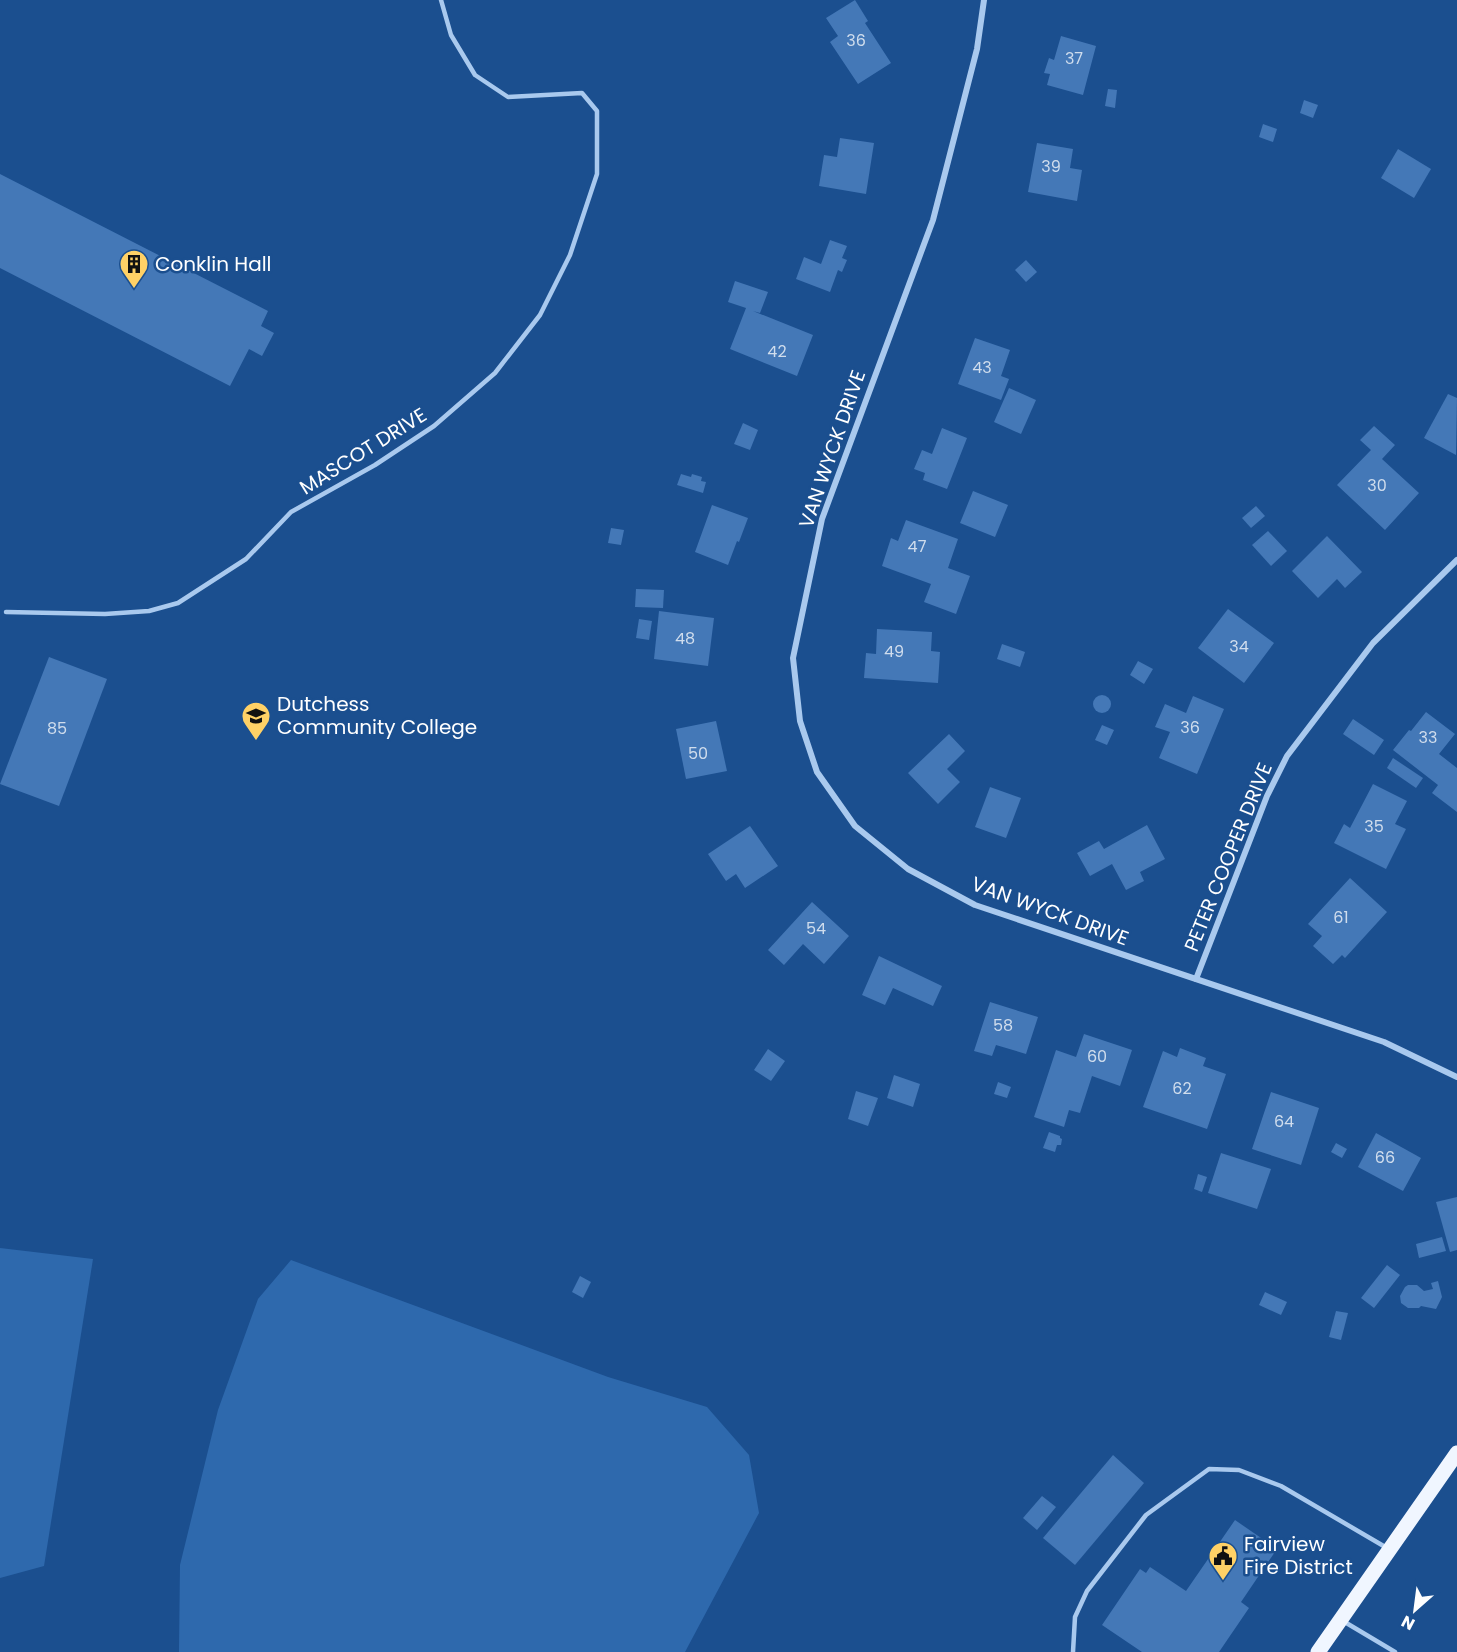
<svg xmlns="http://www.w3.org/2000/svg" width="1457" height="1652" viewBox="0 0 1457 1652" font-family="Poppins,sans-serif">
  <rect width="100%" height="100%" fill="#1b4f8f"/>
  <g fill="#2e69ad">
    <polygon points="0,1248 93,1259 44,1566 0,1578"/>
    <polygon points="291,1260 608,1377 707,1407 749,1455 759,1513 685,1652 179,1652 180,1565 218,1410 258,1299"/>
  </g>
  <g fill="#4478b7">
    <polygon points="855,0 868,21 865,23 891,63 858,84 830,42 838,36 826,18"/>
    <polygon points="1061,36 1096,46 1083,95 1047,85 1050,74 1044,73 1049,58 1054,60"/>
    <polygon points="1108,89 1117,90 1115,108 1105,106"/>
    <polygon points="1304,100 1318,105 1313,118 1300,113"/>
    <polygon points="1263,124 1277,129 1273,142 1259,137"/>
    <polygon points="840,138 874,143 866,194 819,186 824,155 837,157"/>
    <polygon points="1037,143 1073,149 1070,168 1082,170 1077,201 1028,192"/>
    <polygon points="1398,149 1431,169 1414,198 1381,178"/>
    <polygon points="0,174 268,311 261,326 274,333 262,356 249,349 230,386 0,268"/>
    <polygon points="830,240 847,246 842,258 847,260 842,272 838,270 830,292 796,279 804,257 821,264"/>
    <polygon points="1026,260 1037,272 1026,282 1015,270"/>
    <polygon points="735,281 768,292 760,313 753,311 813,335 797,376 730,349 746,308 728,302"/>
    <polygon points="975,338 1010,350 1001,376 1009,379 1001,400 958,384"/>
    <polygon points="1009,388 1036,400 1021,434 994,422"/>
    <polygon points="1448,394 1457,398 1456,455 1424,438"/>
    <polygon points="743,423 758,430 750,450 734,444"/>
    <polygon points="1374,426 1395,445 1382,459 1419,493 1385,530 1337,485 1371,450 1360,440"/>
    <polygon points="942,428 967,438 947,489 923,480 925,473 914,469 922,450 932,454"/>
    <polygon points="681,474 691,477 692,474 702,477 701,481 706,482 703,493 677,485"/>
    <polygon points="973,491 1008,505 995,537 960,523"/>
    <polygon points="712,505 748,518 739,542 737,541 728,565 695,552"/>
    <polygon points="1256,506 1265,516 1251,528 1242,518"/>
    <polygon points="906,520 958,539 948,568 970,576 956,614 924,602 931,584 882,566 891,538 898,541"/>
    <polygon points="611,528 624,530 621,545 608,543"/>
    <polygon points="1268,531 1287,551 1271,566 1252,545"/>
    <polygon points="1327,536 1362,572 1345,588 1337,579 1318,598 1292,571"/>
    <polygon points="636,589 664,590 663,608 635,607"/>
    <polygon points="1228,609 1274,643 1244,683 1198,648"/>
    <polygon points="659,611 714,618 708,666 654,659"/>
    <polygon points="639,619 652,621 649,640 636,638"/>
    <polygon points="877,629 932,632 931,651 940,652 938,683 864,678 866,653 876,654"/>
    <polygon points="1002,644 1025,652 1020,667 997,659"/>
    <polygon points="49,657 107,679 59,806 0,784"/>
    <polygon points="1138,661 1153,669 1144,684 1130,675"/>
    <circle cx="1102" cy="704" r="9"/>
    <polygon points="1193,696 1224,709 1197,774 1159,758 1170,732 1155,727 1165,704 1186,713"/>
    <polygon points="1426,712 1455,734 1439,754 1457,768 1457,812 1432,793 1438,785 1393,750 1409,730 1411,731"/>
    <polygon points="1353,719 1384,740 1374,755 1343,734"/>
    <polygon points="716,721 727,771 686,779 676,729"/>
    <polygon points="1102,725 1114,730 1107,745 1095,740"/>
    <polygon points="949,734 965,751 947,769 960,782 938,804 908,773"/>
    <polygon points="1393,758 1423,778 1416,788 1387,768"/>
    <polygon points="1373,784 1407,801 1395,824 1406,829 1386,869 1334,843 1344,824 1350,828"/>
    <polygon points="990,787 1021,798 1006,838 975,827"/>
    <polygon points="1147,825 1165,859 1140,872 1144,881 1126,890 1112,864 1090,876 1077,853 1099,841 1104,849"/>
    <polygon points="750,826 778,866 745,888 736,874 726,881 708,854"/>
    <polygon points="1350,878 1387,912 1345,958 1342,955 1333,964 1313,946 1322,936 1308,924"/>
    <polygon points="812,902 849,936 824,964 803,944 784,965 768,950"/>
    <polygon points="879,956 942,986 933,1006 893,988 885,1005 862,995"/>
    <polygon points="990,1002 1038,1017 1026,1054 996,1045 992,1056 974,1051"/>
    <polygon points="1084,1034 1132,1050 1120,1086 1092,1076 1080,1113 1069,1110 1064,1127 1034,1117 1056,1050 1076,1057"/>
    <polygon points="1180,1048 1206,1058 1203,1066 1226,1074 1207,1129 1143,1107 1163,1051 1177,1057"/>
    <polygon points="768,1049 785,1061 771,1081 754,1070"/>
    <polygon points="894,1075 920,1084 913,1107 887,1098"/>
    <polygon points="998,1082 1011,1087 1007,1098 994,1094"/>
    <polygon points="856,1091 878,1098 868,1126 848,1119"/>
    <polygon points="1271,1092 1319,1108 1301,1165 1252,1149"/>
    <polygon points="1049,1132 1060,1136 1060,1138 1062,1139 1061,1145 1057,1145 1055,1152 1043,1148"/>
    <polygon points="1376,1133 1421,1158 1403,1191 1358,1167"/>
    <polygon points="1336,1143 1347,1149 1342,1158 1331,1152"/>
    <polygon points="1221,1153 1271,1169 1257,1209 1208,1193"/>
    <polygon points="1198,1174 1207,1177 1202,1192 1194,1189"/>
    <polygon points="1457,1197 1457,1250 1450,1252 1436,1202"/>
    <polygon points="1442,1237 1446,1251 1419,1258 1416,1244"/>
    <polygon points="1387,1265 1400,1275 1374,1308 1361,1298"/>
    <polygon points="580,1276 591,1282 583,1298 572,1292"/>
    <polygon points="1438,1281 1442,1297 1436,1309 1421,1306 1419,1308 1408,1308 1401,1303 1400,1296 1405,1287 1408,1285 1417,1285 1424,1291 1433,1289 1431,1283"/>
    <polygon points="1265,1292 1287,1302 1281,1315 1259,1305"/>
    <polygon points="1336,1311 1348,1313 1341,1340 1329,1337"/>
    <polygon points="1113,1455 1144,1483 1075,1565 1043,1538"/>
    <polygon points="1042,1496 1056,1507 1037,1530 1023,1518"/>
    <polygon points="1235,1520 1277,1549 1241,1602 1249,1608 1219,1652 1142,1652 1102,1625 1140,1569 1146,1573 1150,1567 1186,1591"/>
  </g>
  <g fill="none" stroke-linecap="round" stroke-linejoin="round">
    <g stroke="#a9c9ee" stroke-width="4.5">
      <polyline points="6,612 105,614 149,611 178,603 246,559 291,512 375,465 434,426 495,373 540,315 570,255 597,174 597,111 582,93 508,97 475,75 451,35 441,0"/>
      <polyline points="1343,1621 1395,1652"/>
      <polyline points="1073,1652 1075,1617 1087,1591 1146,1515 1209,1469 1239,1470 1281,1486 1387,1548"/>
    </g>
    <g stroke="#a9c9ee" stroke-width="6">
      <polyline points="984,0 977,49 933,220 822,519 793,658 800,721 817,772 855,826 908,869 975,905 1384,1042 1457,1077"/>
      <polyline points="1196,979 1267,796 1287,756 1373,643 1457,560"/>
    </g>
    <polyline stroke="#f0f6ff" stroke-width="15" points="1318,1652 1457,1453"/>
  </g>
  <defs>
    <g id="building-pin" transform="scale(1.5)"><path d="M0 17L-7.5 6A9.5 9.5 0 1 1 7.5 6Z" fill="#ffd166" stroke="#1b4f8f"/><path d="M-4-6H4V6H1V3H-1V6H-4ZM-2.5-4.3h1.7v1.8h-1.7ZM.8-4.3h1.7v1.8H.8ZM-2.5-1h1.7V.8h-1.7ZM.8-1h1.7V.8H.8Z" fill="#111"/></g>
    <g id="university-pin" transform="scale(1.5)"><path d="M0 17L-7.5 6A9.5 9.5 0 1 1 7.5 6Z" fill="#ffd166" stroke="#1b4f8f"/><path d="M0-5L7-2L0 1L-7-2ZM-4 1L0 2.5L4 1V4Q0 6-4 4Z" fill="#111"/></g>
    <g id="civic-pin" transform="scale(1.5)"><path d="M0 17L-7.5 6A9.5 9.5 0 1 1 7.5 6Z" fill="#ffd166" stroke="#1b4f8f"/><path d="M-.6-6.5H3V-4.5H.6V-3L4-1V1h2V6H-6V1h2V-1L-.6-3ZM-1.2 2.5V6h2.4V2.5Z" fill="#111"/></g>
  </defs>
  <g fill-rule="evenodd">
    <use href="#building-pin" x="134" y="264"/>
    <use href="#university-pin" x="256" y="716"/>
    <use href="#civic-pin" x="1223" y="1556"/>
  </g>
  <g text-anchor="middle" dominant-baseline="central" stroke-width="5" stroke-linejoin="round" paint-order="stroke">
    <g font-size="16" fill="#d0dded">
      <text x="856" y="40">36</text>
      <text x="1074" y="58">37</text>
      <text x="1051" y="166">39</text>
      <text x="777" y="351">42</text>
      <text x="982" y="367">43</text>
      <text x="1377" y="485">30</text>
      <text x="917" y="546">47</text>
      <text x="685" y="638">48</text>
      <text x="1239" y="646">34</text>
      <text x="894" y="651">49</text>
      <text x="1190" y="727">36</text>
      <text x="57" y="728">85</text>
      <text x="1428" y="737">33</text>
      <text x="698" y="753">50</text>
      <text x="1374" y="826">35</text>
      <text x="1341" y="917">61</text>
      <text x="816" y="928">54</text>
      <text x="1003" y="1025">58</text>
      <text x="1097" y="1056">60</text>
      <text x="1182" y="1088">62</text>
      <text x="1284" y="1121">64</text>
      <text x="1385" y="1157">66</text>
    </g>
    <g font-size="20" fill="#fff" stroke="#1b4f8f" text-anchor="start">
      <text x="155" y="264">Conklin Hall</text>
      <text x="277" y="704">Dutchess<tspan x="277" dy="23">Community College</tspan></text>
      <text x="1244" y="1544">Fairview<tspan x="1244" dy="23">Fire District</tspan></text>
    </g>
    <g font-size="20" fill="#fff" stroke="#1b4f8f">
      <text transform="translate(832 449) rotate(-71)">VAN WYCK DRIVE</text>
      <text transform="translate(363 451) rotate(-32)">MASCOT DRIVE</text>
      <text transform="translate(1228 857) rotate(-68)">PETER COOPER DRIVE</text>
      <text transform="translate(1050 911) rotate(20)">VAN WYCK DRIVE</text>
    </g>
  </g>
  <g transform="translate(1415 1610) rotate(208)" stroke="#1b4f8f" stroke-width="4.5" paint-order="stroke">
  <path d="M0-4.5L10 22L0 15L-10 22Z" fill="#ffffff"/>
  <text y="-9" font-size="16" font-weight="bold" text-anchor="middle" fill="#ffffff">N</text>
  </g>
</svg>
